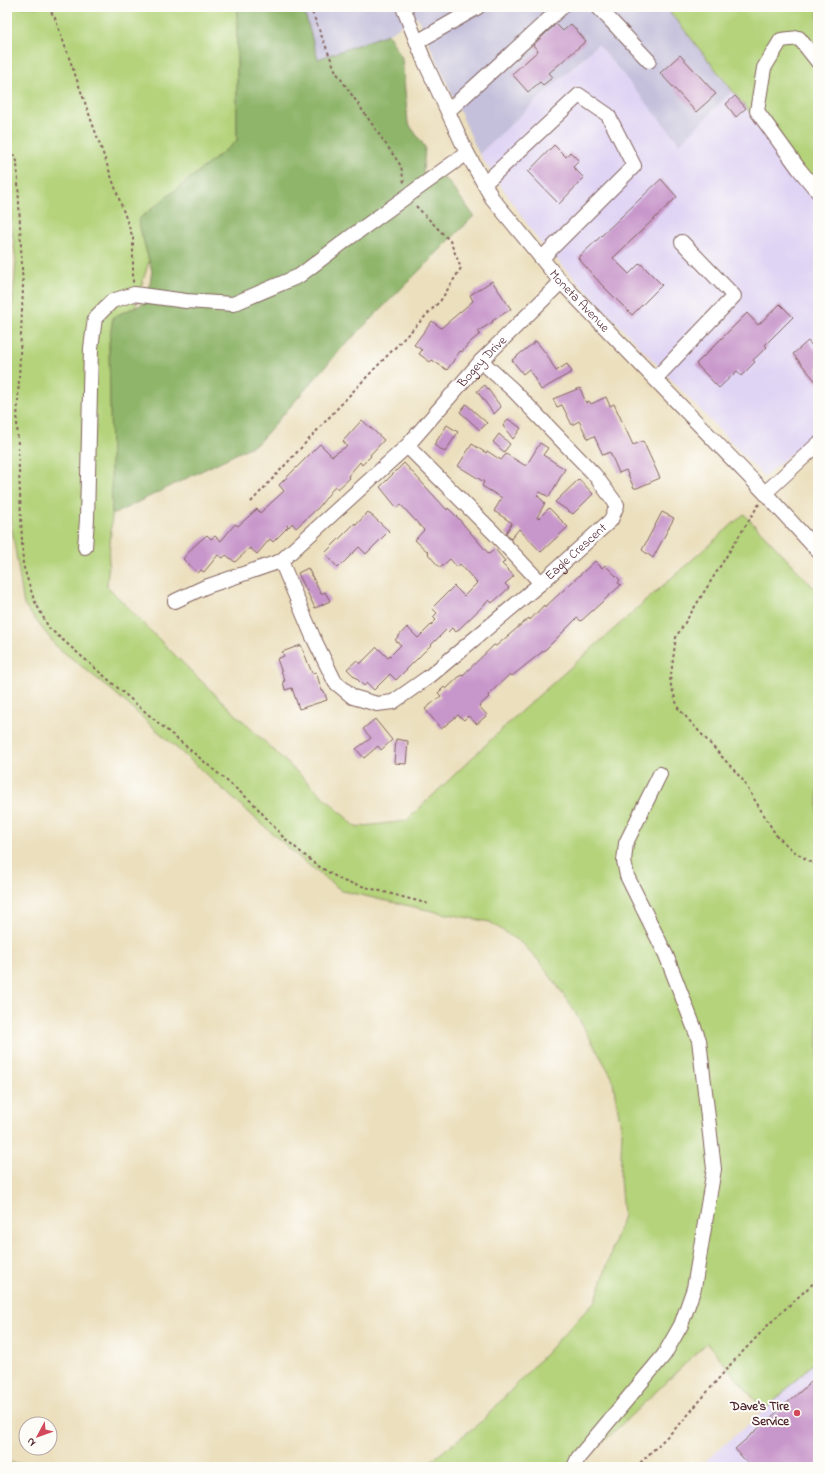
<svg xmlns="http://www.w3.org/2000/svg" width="825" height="1474" viewBox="0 0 825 1474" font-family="'Indie Flower',sans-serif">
  <rect width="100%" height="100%" fill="#fdfcf7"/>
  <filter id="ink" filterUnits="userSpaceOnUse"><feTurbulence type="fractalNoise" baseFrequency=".025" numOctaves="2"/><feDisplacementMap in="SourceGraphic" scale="8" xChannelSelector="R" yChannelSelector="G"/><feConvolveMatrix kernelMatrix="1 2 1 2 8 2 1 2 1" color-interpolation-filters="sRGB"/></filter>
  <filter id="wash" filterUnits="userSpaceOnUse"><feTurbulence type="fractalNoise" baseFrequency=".012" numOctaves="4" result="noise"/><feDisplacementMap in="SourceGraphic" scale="16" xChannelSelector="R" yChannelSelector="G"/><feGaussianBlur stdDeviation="0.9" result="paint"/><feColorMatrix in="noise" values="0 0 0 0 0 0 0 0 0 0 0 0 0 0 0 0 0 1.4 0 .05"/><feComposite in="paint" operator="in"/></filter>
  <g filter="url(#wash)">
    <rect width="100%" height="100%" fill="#ebdfbd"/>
    <g fill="#e0d4f4">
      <polygon points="598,44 680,143 732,91 818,197 818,430 764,477 538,240 479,154"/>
      <polygon points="818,1359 818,1467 698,1467 764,1411"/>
    </g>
    <polygon fill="#c4c0db" points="303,7 666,7 732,91 680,144 598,44 479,154 417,16 388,34 318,59"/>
    <g fill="#b4d37a" stroke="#7f7952">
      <path d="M7,7H237V141L138,220L149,261L135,307L113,317L109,344L112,515L107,586C187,670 271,748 356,827L406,821L519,713L744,514L818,592V1359L764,1411L707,1343L577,1467H423L482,1421L596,1300L623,1215L620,1178L622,1132L612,1077L572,1007L541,963L524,945L490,922L437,912L342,891L301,859L114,692L56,646L24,605L7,497V368L16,263L7,185Z"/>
      <polygon points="666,7 818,7 818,198"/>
      <polygon points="7,1463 71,1465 92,1467 7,1467"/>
    </g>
    <polygon fill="#8fb56a" stroke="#6c6a4a" points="237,7 303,7 318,59 388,34 402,58 408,123 425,147 423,172 447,180 474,216 342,348 258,443 112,515 109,344 113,317 147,302 152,271 138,220 237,141"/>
    <g id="blocks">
      <g fill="#c796ca">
        <polygon points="556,24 563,31 571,24 586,41 549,73 553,77 543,85 540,82 528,92 512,74 538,51 533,45"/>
        <polygon points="680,55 716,94 696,112 660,73"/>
        <polygon points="735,96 746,108 736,117 726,104"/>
        <polygon points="554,145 566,157 570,152 579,161 573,167 584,178 559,204 528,172"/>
        <polygon points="661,179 677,197 613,258 629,274 640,263 662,285 632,315 601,284 578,258"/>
        <polygon points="492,281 511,309 492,321 493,322 478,331 480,334 468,344 462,352 460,351 447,370 432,360 430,362 419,354 422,350 414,345 432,321 441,328 473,301 470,295"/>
        <polygon points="780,304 793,317 765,345 767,347 753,360 755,362 741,376 737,371 719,388 696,364 747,313 758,325"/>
        <polygon points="536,341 547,355 556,371 567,364 572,372 541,390 529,369 523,374 512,360"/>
        <polygon points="808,341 818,353 818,384 793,354"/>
        <polygon points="485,385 501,407 494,414 477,391"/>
        <polygon points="580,388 586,403 589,401 591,404 606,397 610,406 614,404 633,445 643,441 660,478 637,488 634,488 626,470 619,473 610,452 603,455 594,436 588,439 579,421 572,425 562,405 557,407 553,399"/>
        <polygon points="466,404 487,423 480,430 460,412"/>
        <polygon points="508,419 521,428 513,439 503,426"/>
        <polygon points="362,420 384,440 370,455 371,456 362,465 360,462 348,476 350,478 338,489 335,486 319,507 296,528 292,523 289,527 287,525 288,527 273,542 270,539 257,554 250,548 235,562 226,555 223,558 218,555 204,572 201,570 198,573 183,559 194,546 207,535 211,539 215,536 221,541 235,524 238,526 257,509 260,513 284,491 279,485 320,444 332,456 347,446 343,441"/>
        <polygon points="447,425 458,432 445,452 434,445"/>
        <polygon points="499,434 510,444 504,452 493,442"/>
        <polygon points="540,443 548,448 543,455 565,469 549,497 540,492 537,495 545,503 537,517 538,519 549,508 568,527 541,552 519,529 511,539 506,533 512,523 494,511 502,498 482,486 484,482 458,466 472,444 486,453 487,451 501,460 506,454 526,466"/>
        <polygon points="404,463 447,510 448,508 457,517 489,554 495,549 505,561 502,564 514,576 505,584 509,588 492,603 489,600 456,632 452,628 448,632 446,630 396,680 390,674 374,690 367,683 364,686 347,669 357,660 360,664 377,647 388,658 401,645 395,640 407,627 418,638 436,620 433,617 437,613 432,608 454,586 464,596 477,583 460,564 457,567 450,559 440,568 428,554 429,553 415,540 424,530 401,505 397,508 380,487"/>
        <polygon points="579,479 593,494 573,514 555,502"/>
        <polygon points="368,512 389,531 366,554 359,547 338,568 325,553 355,523 356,525"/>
        <polygon points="662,512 674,518 653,558 642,550"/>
        <polygon points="595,561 602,568 605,565 620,580 618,583 621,585 581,621 577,618 547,648 512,676 510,674 488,695 489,697 479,706 487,715 477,724 468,716 464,720 458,715 441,729 425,709 441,696 438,693 444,687 446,689 461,675 462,676 494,645 496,646 529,618 530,620 544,605 545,607"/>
        <polygon points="308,568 321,594 325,592 330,601 315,608 298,573"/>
        <polygon points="301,645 312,673 316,672 322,691 324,691 327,700 299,709 292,688 285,690 283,681 285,681 277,659 284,656 282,652"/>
        <polygon points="375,719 392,740 381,750 378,746 364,758 356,749 371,738 363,729"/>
        <polygon points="396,739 408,741 406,764 394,763"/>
        <polygon points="818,1376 818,1467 751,1467 735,1449"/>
      </g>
    </g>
  </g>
  <g filter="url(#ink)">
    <use href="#blocks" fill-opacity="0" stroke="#82625e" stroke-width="1"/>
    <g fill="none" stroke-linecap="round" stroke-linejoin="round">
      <g stroke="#82625e" stroke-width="16">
        <g id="minor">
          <path id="s1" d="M403,7L424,60L467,153L492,198L561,282L765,493L818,551"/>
          <polyline points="598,7 649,61"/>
          <polyline points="417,42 478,7"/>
          <polyline points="818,62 799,38 781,40 764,68 757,111 799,169 818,192"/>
          <polyline points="448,111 562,7"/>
          <polyline points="484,184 579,95 608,115 634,166 542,258"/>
          <polyline points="655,379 734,296 682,242"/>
          <polyline points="407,446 493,532 541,583"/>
          <polyline points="765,493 818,444"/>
          <polyline points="85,547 87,519 91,348 95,318 112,301 134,294 186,301 233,304 299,276 349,238 467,153"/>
          <path id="s2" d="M281,561L313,637L335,682L353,697L377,704L393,702L430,676L541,583L611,520L617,505L594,474L513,390L481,361"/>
          <path id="s3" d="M175,601L205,587L281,561L407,446L481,361L561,282"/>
          <polyline points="574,1467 578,1458 664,1355 681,1325 694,1288 714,1169 699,1040 666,955 627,876 624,861 626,843 660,774"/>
        </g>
      </g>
      <g stroke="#82625e" stroke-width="2" stroke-dasharray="3 3" stroke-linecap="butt">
        <polyline points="48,7 55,18 133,238 133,283"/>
        <polyline points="310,7 336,72 401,166 404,183"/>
        <polyline points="814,7 818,12"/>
        <polyline points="7,144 17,161 23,289 17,422 23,565 34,600 49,628 149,715 253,803 283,837 315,864 343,881 429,904"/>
        <polyline points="251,502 359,385 441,300 461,268 450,241 415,205"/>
        <polyline points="759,504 676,637 670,682 678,708 742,779 776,835 792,850 818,867"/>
        <polyline points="636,1467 681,1423 731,1364 771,1322 818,1279"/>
      </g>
      <use href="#minor" stroke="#fff" stroke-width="14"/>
    </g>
  </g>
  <circle fill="#d1495b" stroke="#fdfcf7" stroke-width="1.5" cx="797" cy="1413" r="4"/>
  <g text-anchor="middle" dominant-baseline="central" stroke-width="4" stroke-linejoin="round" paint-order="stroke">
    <g font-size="13" fill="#4a1f2b" stroke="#fdfcf7">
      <text stroke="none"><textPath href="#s1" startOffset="346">Moneta Avenue</textPath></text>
      <text stroke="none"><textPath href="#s3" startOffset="397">Bogey Drive</textPath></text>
      <text stroke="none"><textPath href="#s2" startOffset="434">Eagle Crescent</textPath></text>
    </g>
    <g font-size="13" font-weight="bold" fill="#4a1f2b" stroke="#fdfcf7" text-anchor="end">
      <text x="789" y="1406">Dave's Tire<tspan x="789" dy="15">Service</tspan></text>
    </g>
  </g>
  <rect width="825" height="1474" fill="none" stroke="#fdfcf7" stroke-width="24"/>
  <g transform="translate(38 1436) rotate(229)"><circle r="19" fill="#fdfcf7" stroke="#b5a4a5"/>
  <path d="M0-3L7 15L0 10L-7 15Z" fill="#d1495b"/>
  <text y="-6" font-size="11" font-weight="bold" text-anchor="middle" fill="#4a1f2b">N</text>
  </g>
</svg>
